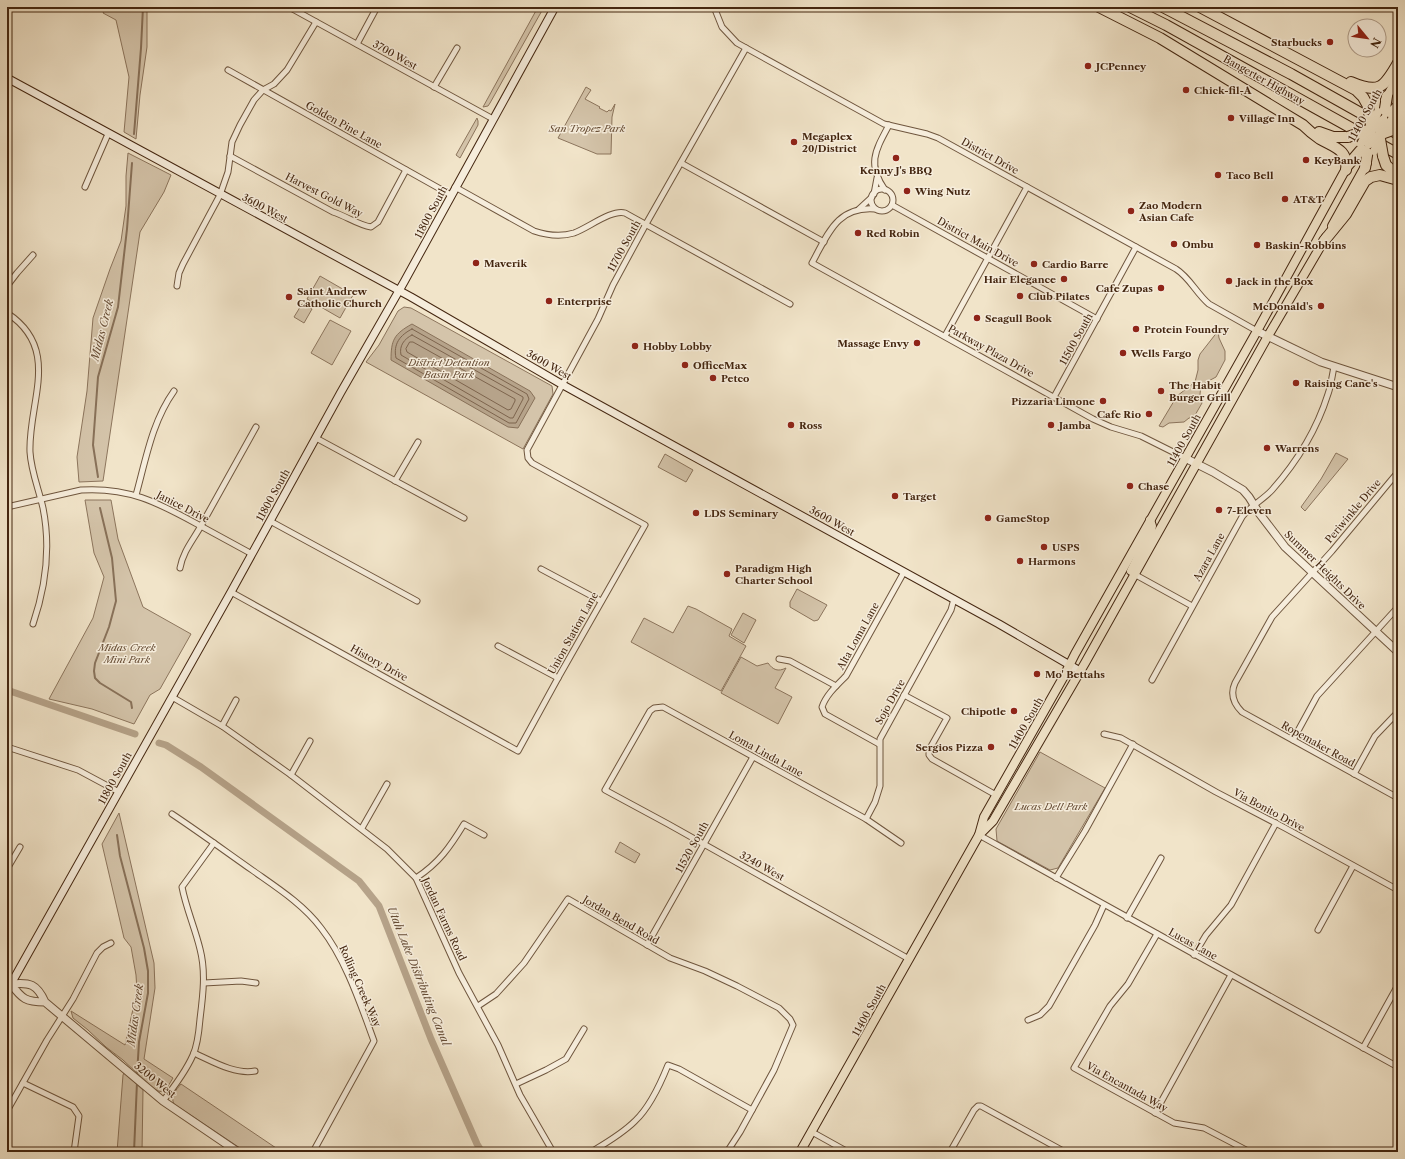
<svg xmlns="http://www.w3.org/2000/svg" width="1405" height="1159" viewBox="0 0 1405 1159" font-family="'Libre Caslon Text',serif">
  <rect width="100%" height="100%" fill="#f1e4c9"/>
  <filter id="stains"><feTurbulence type="fractalNoise" baseFrequency=".005" numOctaves="4"/><feColorMatrix values="0 0 0 0 .2 0 0 0 0 .09 0 0 0 0 .02 0 0 0 .5 -.17"/></filter>
  <radialGradient id="worn" r=".72"><stop offset=".6" stop-color="#630" stop-opacity="0"/><stop offset="1" stop-color="#630" stop-opacity=".3"/></radialGradient>
  <g fill="#d4c4aa" stroke="#8c755d">
    <polygon points="106,7 147,7 147,47 140,95 136,139 124,132 129,77 116,20 103,13"/>
    <polygon points="538,7 544,7 490,103 488,106 483,107"/>
    <polygon points="586,87 591,90 585,99 600,107 599,108 607,112 609,110 611,111 615,104 612,117 611,154 597,154 558,138"/>
    <polygon points="477,118 478,121 478,125 460,158 456,155"/>
    <polygon points="128,153 171,175 164,192 140,232 103,481 79,482 77,457 87,391 93,318 110,269 121,241 126,206 126,176"/>
    <polygon points="320,276 353,295 340,318 307,299"/>
    <polygon points="302,304 312,309 304,323 294,317"/>
    <polygon points="404,307 411,308 552,386 553,394 523,449 366,362 379,345 398,311"/>
    <polygon points="330,320 351,331 332,365 311,353"/>
    <polygon points="1218,331 1219,338 1225,351 1225,360 1216,377 1201,385 1200,394 1202,403 1194,417 1189,418 1184,422 1169,423 1163,427 1159,426 1177,396 1195,382 1198,370 1198,360 1200,354"/>
    <polygon points="1336,453 1348,459 1305,511 1301,507 1321,479"/>
    <polygon points="665,454 693,470 686,482 658,467"/>
    <polygon points="85,500 111,500 118,539 143,607 191,634 160,689 150,695 134,724 92,709 49,699 93,618 104,577 94,553"/>
    <polygon points="797,589 827,605 818,620 814,621 790,607 790,602"/>
    <polygon points="688,606 696,609 732,629 729,636 746,646 721,691 631,642 644,618 673,633"/>
    <polygon points="743,613 756,620 744,643 731,635"/>
    <path d="M741,657L757,666L768,663C773,670 778,672 786,668L775,688L792,697L778,724L721,693Z"/>
    <polygon points="1040,752 1105,788 1058,868 1050,870 997,841 996,829"/>
    <path d="M119,813L154,963L155,988L144,1059L173,1078L165,1091C160,1093 157,1090 153,1088L123,1060L106,1047L88,1030L73,1018L71,1011L125,1045L137,991L136,975L131,947L124,938L102,844Z"/>
    <polygon points="620,842 640,854 635,863 615,852"/>
    <polygon points="124,1073 143,1090 142,1152 117,1152 123,1075"/>
    <path d="M181,1084L282,1152H246L174,1104C170,1096 176,1090 181,1084Z"/>
  </g>
  <path fill="#b6a38a" stroke="#887159" d="M412,324L530,391L535,398L518,428L508,427L391,360C391,340 394,334 412,324Z"/>
  <g fill="none" stroke-linecap="round" stroke-linejoin="round">
    <g stroke="#7d644d" stroke-width="1">
      <path d="M412,329L527,394L529,399L516,423H509L396,358C393,344 400,335 412,329Z"/>
      <path d="M412,335L523,397V399L513,418H510L401,355C399,346 404,339 412,335Z"/>
      <polygon points="410,342 413,342 515,399 515,401 511,409 508,410 407,352 406,349"/>
    </g>
    <g stroke="#887159" stroke-width="2">
      <polyline points="134,134 141,48 143,7"/>
      <polyline points="98,477 93,445 98,377 118,307 127,229 132,163"/>
      <polyline points="100,508 112,558 116,601 109,627 95,663 94,671 95,678 100,683 131,702 132,708"/>
      <polyline points="117,835 120,856 144,948 148,971 148,993 139,1042 137,1075"/>
      <polyline points="134,1152 137,1082"/>
    </g>
    <g stroke="#b6a38a" stroke-width="7">
      <polyline points="7,690 135,734"/>
      <polyline points="159,743 166,745 201,767 359,881 379,906 431,1039 477,1144 482,1152"/>
    </g>
    <g stroke="#6f563e" stroke-width="7">
      <g id="minor">
        <polyline points="289,7 493,119"/>
        <path d="M714,7L722,27L737,43L884,124L927,134L938,138L1176,269C1190,278 1196,293 1209,304L1257,331"/>
        <polyline points="357,44 377,7"/>
        <polyline points="228,70 451,195"/>
        <polyline points="434,87 457,48"/>
        <path d="M230,156L333,212C346,216 358,225 371,227L378,222L406,170"/>
        <polyline points="681,163 824,242"/>
        <polyline points="85,187 108,134"/>
        <path d="M455,187L534,231C546,235 561,237 574,233C588,228 612,209 625,213L790,304"/>
        <circle cx="882" cy="200" r="11"/>
        <path d="M885,190C867,164 875,151 889,125"/>
        <polyline points="874,194 877,178"/>
        <polyline points="892,205 1097,319"/>
        <polyline points="859,209 872,197"/>
        <path d="M875,209C837,206 828,234 812,263L1093,419L1111,427L1141,436L1185,458"/>
        <polyline points="7,286 17,273 33,255"/>
        <polyline points="177,286 179,273 183,264 220,195 228,172 232,142 240,125 254,100 263,90 274,84 287,70 316,22"/>
        <path d="M7,313C62,349 28,402 30,452C31,471 39,490 43,508C51,548 46,586 33,624"/>
        <polyline points="945,336 1027,187"/>
        <polyline points="1054,397 1136,247"/>
        <polyline points="316,438 464,518"/>
        <path d="M1398,472L1332,551L1272,617L1235,683C1230,694 1234,704 1242,712L1398,798"/>
        <polyline points="395,481 418,442"/>
        <path d="M136,495C146,459 152,422 174,391"/>
        <path d="M7,507L81,490C128,487 157,502 197,524C215,534 234,544 252,554"/>
        <polyline points="270,521 417,601"/>
        <path d="M180,568C183,551 194,539 202,524C220,492 238,459 256,427"/>
        <polyline points="541,569 601,601"/>
        <polyline points="1134,574 1192,606"/>
        <polyline points="231,592 518,751 558,678 645,525 532,463 528,458 527,450 598,319 613,285 646,224 746,48"/>
        <polyline points="498,646 558,678"/>
        <polyline points="779,659 790,661 836,686"/>
        <path d="M1152,680L1242,517C1250,506 1263,500 1272,490C1296,463 1317,429 1328,394C1331,386 1332,376 1334,367"/>
        <polyline points="904,695 947,718 929,750 929,755 932,759 996,795"/>
        <polyline points="172,697 222,726 291,775 387,849 416,878 459,973 498,1045 520,1095 553,1152"/>
        <polyline points="222,726 236,700"/>
        <polyline points="1104,734 1121,738 1216,792 1285,828 1398,890"/>
        <polyline points="1293,740 1317,696 1398,607"/>
        <path d="M879,744L825,714L822,707C826,695 837,685 846,676L904,572"/>
        <polyline points="7,747 78,770 119,792"/>
        <polyline points="1354,774 1375,736 1398,712"/>
        <polyline points="291,775 310,741"/>
        <path d="M172,814C199,832 225,851 252,870C276,887 303,904 321,928C346,960 360,1003 374,1041L313,1152"/>
        <polyline points="866,819 875,802 880,786 880,739 951,610 954,599"/>
        <polyline points="362,828 387,784"/>
        <polyline points="979,835 1398,1067"/>
        <polyline points="901,843 866,819 663,707 654,708 650,711 605,790 668,824 909,959"/>
        <polyline points="7,869 20,847"/>
        <path d="M416,878C439,863 450,847 464,824L484,835"/>
        <polyline points="1056,878 1085,831 1133,744"/>
        <polyline points="1127,918 1161,858"/>
        <polyline points="1318,930 1353,866"/>
        <polyline points="1157,934 1128,984 1110,1006 1074,1068 1174,1123 1204,1128 1250,1152"/>
        <polyline points="647,945 753,757"/>
        <polyline points="1194,955 1206,935 1231,905 1276,823"/>
        <polyline points="204,983 241,981 256,983"/>
        <polyline points="478,1006 496,994 524,963 568,899 670,958 705,971 737,986 779,1008 790,1019 793,1025 774,1070 740,1132 727,1152"/>
        <polyline points="1028,1020 1040,1015 1049,1006 1095,925 1104,905"/>
        <polyline points="1363,1048 1398,985"/>
        <path d="M194,1053C212,1061 235,1075 255,1071"/>
        <polyline points="23,1083 73,1107 79,1116 74,1152"/>
        <polyline points="516,1084 546,1070 566,1059 584,1029"/>
        <path d="M163,1101C174,1087 186,1071 193,1055C198,1044 199,1031 200,1019C203,995 206,972 200,949C195,928 186,908 182,887L214,843"/>
        <polyline points="7,1111 47,1040 73,999 97,953 103,947 111,943"/>
        <polyline points="1155,1113 1231,975"/>
        <polyline points="812,1132 848,1152"/>
        <path d="M591,1152C606,1143 622,1134 635,1121C650,1107 660,1085 668,1065L679,1069L752,1110"/>
        <polyline points="950,1152 974,1110 978,1106 981,1106 1065,1152"/>
      </g>
    </g>
    <g stroke="#6f563e" stroke-width="9">
      <g id="tertiary">
        <polyline points="1257,331 1321,362 1398,387"/>
        <polyline points="1185,458 1213,472 1243,490 1249,497 1259,513 1285,547 1398,652"/>
        <path d="M45,1002C26,1002 22,999 11,984C30,982 37,984 45,1002L163,1101L238,1152"/>
      </g>
    </g>
    <g stroke="#442610" stroke-width="9">
      <g id="secondary">
        <polyline points="7,78 411,297 563,385 999,624 1080,671"/>
        <polyline points="7,991 231,592 341,392 404,282 555,7"/>
      </g>
    </g>
    <g stroke="#442610" stroke-width="10">
      <g id="primary">
        <polyline points="1385,100 1398,77"/>
        <polyline points="1332,226 1367,163"/>
        <polyline points="1131,571 1151,531 1152,526 1150,520"/>
        <polyline points="979,835 993,821 1085,663 1268,336 1326,237"/>
        <polyline points="800,1152 979,835 984,817 1064,676 1075,654 1257,331 1348,165"/>
      </g>
    </g>
    <g stroke="#442610" stroke-width="12">
      <g id="motorway">
        <path d="M1099,7L1160,38L1303,125C1308,130 1314,135 1320,139C1334,147 1349,150 1346,170"/>
        <polyline points="1130,7 1166,25 1398,154"/>
        <polyline points="1163,7 1291,74 1398,134"/>
        <polyline points="1200,7 1356,90 1363,97 1368,106"/>
        <path d="M1351,82C1379,94 1384,88 1398,63"/>
        <polyline points="1383,121 1387,96"/>
        <polyline points="1383,121 1398,106"/>
        <polyline points="1319,132 1333,137 1348,137"/>
        <polyline points="1383,156 1386,165 1398,176"/>
        <polyline points="1348,165 1360,151 1369,143"/>
        <polyline points="1365,168 1369,143"/>
        <polyline points="1324,241 1346,214 1365,181 1371,177 1380,175 1398,180"/>
      </g>
    </g>
    <use href="#minor" stroke="#f6eddc" stroke-width="5"/>
    <use href="#tertiary" stroke="#f6eddc" stroke-width="7"/>
    <use href="#secondary" stroke="#f6eddc" stroke-width="7"/>
    <use href="#primary" stroke="#f1e4c9" stroke-width="8"/>
    <use href="#motorway" stroke="#f1e4c9" stroke-width="10"/>
    <g stroke="#442610" stroke-width="10" stroke-linecap="butt">
      <g id="primary-bridge">
        <polyline points="1371,125 1378,112"/>
        <polyline points="1384,133 1392,119"/>
        <polyline points="1361,144 1368,130"/>
        <polyline points="1374,151 1380,139"/>
      </g>
    </g>
    <g stroke="#442610" stroke-width="12" stroke-linecap="butt">
      <g id="motorway-bridge">
        <polyline points="1368,106 1371,125"/>
        <polyline points="1384,133 1398,128"/>
        <polyline points="1348,137 1368,130"/>
        <polyline points="1380,139 1383,156"/>
        <polyline points="1369,143 1371,129 1383,121"/>
        <polyline points="1369,143 1380,135 1383,121"/>
      </g>
    </g>
    <use href="#primary-bridge" stroke="#f1e4c9" stroke-width="8"/>
    <use href="#motorway-bridge" stroke="#f1e4c9" stroke-width="10"/>
  </g>
  <g fill="#8f2418" stroke="#f6eddc" stroke-width="1.5">
    <circle cx="1330" cy="42" r="4"/>
    <circle cx="1088" cy="66" r="4"/>
    <circle cx="1186" cy="90" r="4"/>
    <circle cx="1231" cy="118" r="4"/>
    <circle cx="794" cy="142" r="4"/>
    <circle cx="896" cy="158" r="4"/>
    <circle cx="1306" cy="160" r="4"/>
    <circle cx="1218" cy="175" r="4"/>
    <circle cx="907" cy="191" r="4"/>
    <circle cx="1285" cy="199" r="4"/>
    <circle cx="1131" cy="211" r="4"/>
    <circle cx="858" cy="233" r="4"/>
    <circle cx="1174" cy="244" r="4"/>
    <circle cx="1257" cy="245" r="4"/>
    <circle cx="476" cy="263" r="4"/>
    <circle cx="1034" cy="264" r="4"/>
    <circle cx="1064" cy="279" r="4"/>
    <circle cx="1229" cy="281" r="4"/>
    <circle cx="1161" cy="288" r="4"/>
    <circle cx="1020" cy="296" r="4"/>
    <circle cx="289" cy="297" r="4"/>
    <circle cx="549" cy="301" r="4"/>
    <circle cx="1321" cy="306" r="4"/>
    <circle cx="977" cy="318" r="4"/>
    <circle cx="1136" cy="329" r="4"/>
    <circle cx="917" cy="343" r="4"/>
    <circle cx="635" cy="346" r="4"/>
    <circle cx="1123" cy="353" r="4"/>
    <circle cx="685" cy="365" r="4"/>
    <circle cx="713" cy="378" r="4"/>
    <circle cx="1296" cy="383" r="4"/>
    <circle cx="1161" cy="391" r="4"/>
    <circle cx="1103" cy="401" r="4"/>
    <circle cx="1149" cy="414" r="4"/>
    <circle cx="791" cy="425" r="4"/>
    <circle cx="1051" cy="425" r="4"/>
    <circle cx="1267" cy="448" r="4"/>
    <circle cx="1130" cy="486" r="4"/>
    <circle cx="895" cy="496" r="4"/>
    <circle cx="1219" cy="510" r="4"/>
    <circle cx="696" cy="513" r="4"/>
    <circle cx="988" cy="518" r="4"/>
    <circle cx="1044" cy="547" r="4"/>
    <circle cx="1020" cy="561" r="4"/>
    <circle cx="727" cy="574" r="4"/>
    <circle cx="1037" cy="674" r="4"/>
    <circle cx="1014" cy="711" r="4"/>
    <circle cx="991" cy="747" r="4"/>
  </g>
  <g text-anchor="middle" dominant-baseline="central" stroke-width="3" stroke-linejoin="round" paint-order="stroke">
    <g font-size="10" font-weight="bold" fill="#442610" stroke="#f6eddc" text-anchor="start">
      <text x="1322" y="42" text-anchor="end">Starbucks</text>
      <text x="1096" y="66">JCPenney</text>
      <text x="1194" y="90">Chick-fil-A</text>
      <text x="1239" y="118">Village Inn</text>
      <text x="802" y="136">Megaplex<tspan x="802" dy="12">20/District</tspan></text>
      <text x="1314" y="160">KeyBank</text>
      <text x="896" y="170" text-anchor="middle">Kenny J's BBQ</text>
      <text x="1226" y="175">Taco Bell</text>
      <text x="915" y="191">Wing Nutz</text>
      <text x="1293" y="199">AT&amp;T</text>
      <text x="1139" y="205">Zao Modern<tspan x="1139" dy="12">Asian Cafe</tspan></text>
      <text x="866" y="233">Red Robin</text>
      <text x="1182" y="244">Ombu</text>
      <text x="1265" y="245">Baskin-Robbins</text>
      <text x="484" y="263">Maverik</text>
      <text x="1042" y="264">Cardio Barre</text>
      <text x="1056" y="279" text-anchor="end">Hair Elegance</text>
      <text x="1237" y="281">Jack in the Box</text>
      <text x="1153" y="288" text-anchor="end">Cafe Zupas</text>
      <text x="297" y="291">Saint Andrew<tspan x="297" dy="12">Catholic Church</tspan></text>
      <text x="1028" y="296">Club Pilates</text>
      <text x="557" y="301">Enterprise</text>
      <text x="1313" y="306" text-anchor="end">McDonald's</text>
      <text x="985" y="318">Seagull Book</text>
      <text x="1144" y="329">Protein Foundry</text>
      <text x="909" y="343" text-anchor="end">Massage Envy</text>
      <text x="643" y="346">Hobby Lobby</text>
      <text x="1131" y="353">Wells Fargo</text>
      <text x="693" y="365">OfficeMax</text>
      <text x="721" y="378">Petco</text>
      <text x="1304" y="383">Raising Cane's</text>
      <text x="1169" y="385">The Habit<tspan x="1169" dy="12">Burger Grill</tspan></text>
      <text x="1095" y="401" text-anchor="end">Pizzaria Limone</text>
      <text x="1141" y="414" text-anchor="end">Cafe Rio</text>
      <text x="799" y="425">Ross</text>
      <text x="1059" y="425">Jamba</text>
      <text x="1275" y="448">Warrens</text>
      <text x="1138" y="486">Chase</text>
      <text x="903" y="496">Target</text>
      <text x="1227" y="510">7-Eleven</text>
      <text x="704" y="513">LDS Seminary</text>
      <text x="996" y="518">GameStop</text>
      <text x="1052" y="547">USPS</text>
      <text x="1028" y="561">Harmons</text>
      <text x="735" y="568">Paradigm High<tspan x="735" dy="12">Charter School</tspan></text>
      <text x="1045" y="674">Mo' Bettahs</text>
      <text x="1006" y="711" text-anchor="end">Chipotle</text>
      <text x="983" y="747" text-anchor="end">Sergios Pizza</text>
    </g>
    <g font-size="10" fill="#442610" stroke="#f6eddc">
      <text transform="translate(395 55) rotate(29)">3700 West</text>
      <text transform="translate(1264 80) rotate(29)">Bangerter Highway</text>
      <text transform="translate(1365 115) rotate(-61)">11400 South</text>
      <text transform="translate(344 125) rotate(29)">Golden Pine Lane</text>
      <text transform="translate(990 156) rotate(29)">District Drive</text>
      <text transform="translate(324 195) rotate(27)">Harvest Gold Way</text>
      <text transform="translate(265 208) rotate(28)">3600 West</text>
      <text transform="translate(431 212) rotate(-62)">11800 South</text>
      <text transform="translate(978 242) rotate(29)">District Main Drive</text>
      <text transform="translate(624 246) rotate(-61)">11700 South</text>
      <text transform="translate(1076 339) rotate(-61)">11500 South</text>
      <text transform="translate(991 351) rotate(29)">Parkway Plaza Drive</text>
      <text transform="translate(549 365) rotate(30)">3600 West</text>
      <text transform="translate(1184 440) rotate(-61)">11400 South</text>
      <text transform="translate(273 495) rotate(-61)">11800 South</text>
      <text transform="translate(183 507) rotate(27)">Janice Drive</text>
      <text transform="translate(1353 511) rotate(-50)">Periwinkle Drive</text>
      <text transform="translate(832 521) rotate(29)">3600 West</text>
      <text transform="translate(1209 557) rotate(-61)">Azara Lane</text>
      <text transform="translate(1325 570) rotate(44)">Summer Heights Drive</text>
      <text transform="translate(573 633) rotate(-61)">Union Station Lane</text>
      <text transform="translate(858 636) rotate(-61)">Alta Loma Lane</text>
      <text transform="translate(379 663) rotate(29)">History Drive</text>
      <text transform="translate(890 702) rotate(-61)">Sojo Drive</text>
      <text transform="translate(1026 723) rotate(-60)">11400 South</text>
      <text transform="translate(1318 744) rotate(29)">Ropemaker Road</text>
      <text transform="translate(766 754) rotate(29)">Loma Linda Lane</text>
      <text transform="translate(115 778) rotate(-61)">11800 South</text>
      <text transform="translate(1269 810) rotate(28)">Via Bonito Drive</text>
      <text transform="translate(692 847) rotate(-61)">11520 South</text>
      <text transform="translate(762 866) rotate(29)">3240 West</text>
      <text transform="translate(444 919) rotate(65)">Jordan Farms Road</text>
      <text transform="translate(621 920) rotate(30)">Jordan Bend Road</text>
      <text transform="translate(1193 944) rotate(29)">Lucas Lane</text>
      <text transform="translate(360 986) rotate(66)">Rolling Creek Way</text>
      <text transform="translate(869 1010) rotate(-61)">11400 South</text>
      <text transform="translate(155 1080) rotate(39)">3200 West</text>
      <text transform="translate(1127 1087) rotate(29)">Via Encantada Way</text>
    </g>
    <g font-size="10" font-style="italic" fill="#684e36" stroke="#f6eddc">
      <text x="587" y="128">San Tropez Park</text>
      <text x="449" y="362">District Detention<tspan x="449" dy="12">Basin Park</tspan></text>
      <text x="127" y="647">Midas Creek<tspan x="127" dy="12">Mini Park</tspan></text>
      <text x="1051" y="806">Lucas Dell Park</text>
    </g>
    <g font-size="11" font-style="italic" fill="#664c35" stroke="#f6eddc">
      <text transform="translate(102 330) rotate(-76)">Midas Creek</text>
      <text transform="translate(419 976) rotate(68)">Utah Lake Distributing Canal</text>
      <text transform="translate(135 1015) rotate(-82)">Midas Creek</text>
    </g>
  </g>
  <rect width="1405" height="1159" fill="none" stroke="#f1e4c9" stroke-width="24"/>
  <rect x="8" y="8" width="1389" height="1143" fill="none" stroke="#442610" stroke-width="2"/>
  <rect x="12" y="12" width="1381" height="1135" fill="none" stroke="#442610"/>
  <g transform="translate(1367 38) rotate(119)"><circle r="19" fill="#f6eddc" stroke="#af9d8a"/>
  <path d="M0-3L7 15L0 10L-7 15Z" fill="#8f2418"/>
  <text y="-6" font-size="11" font-weight="bold" text-anchor="middle" fill="#442610">N</text>
  </g>
  <rect width="100%" height="100%" filter="url(#stains)"/>
  <rect width="100%" height="100%" fill="url(#worn)"/>
</svg>
